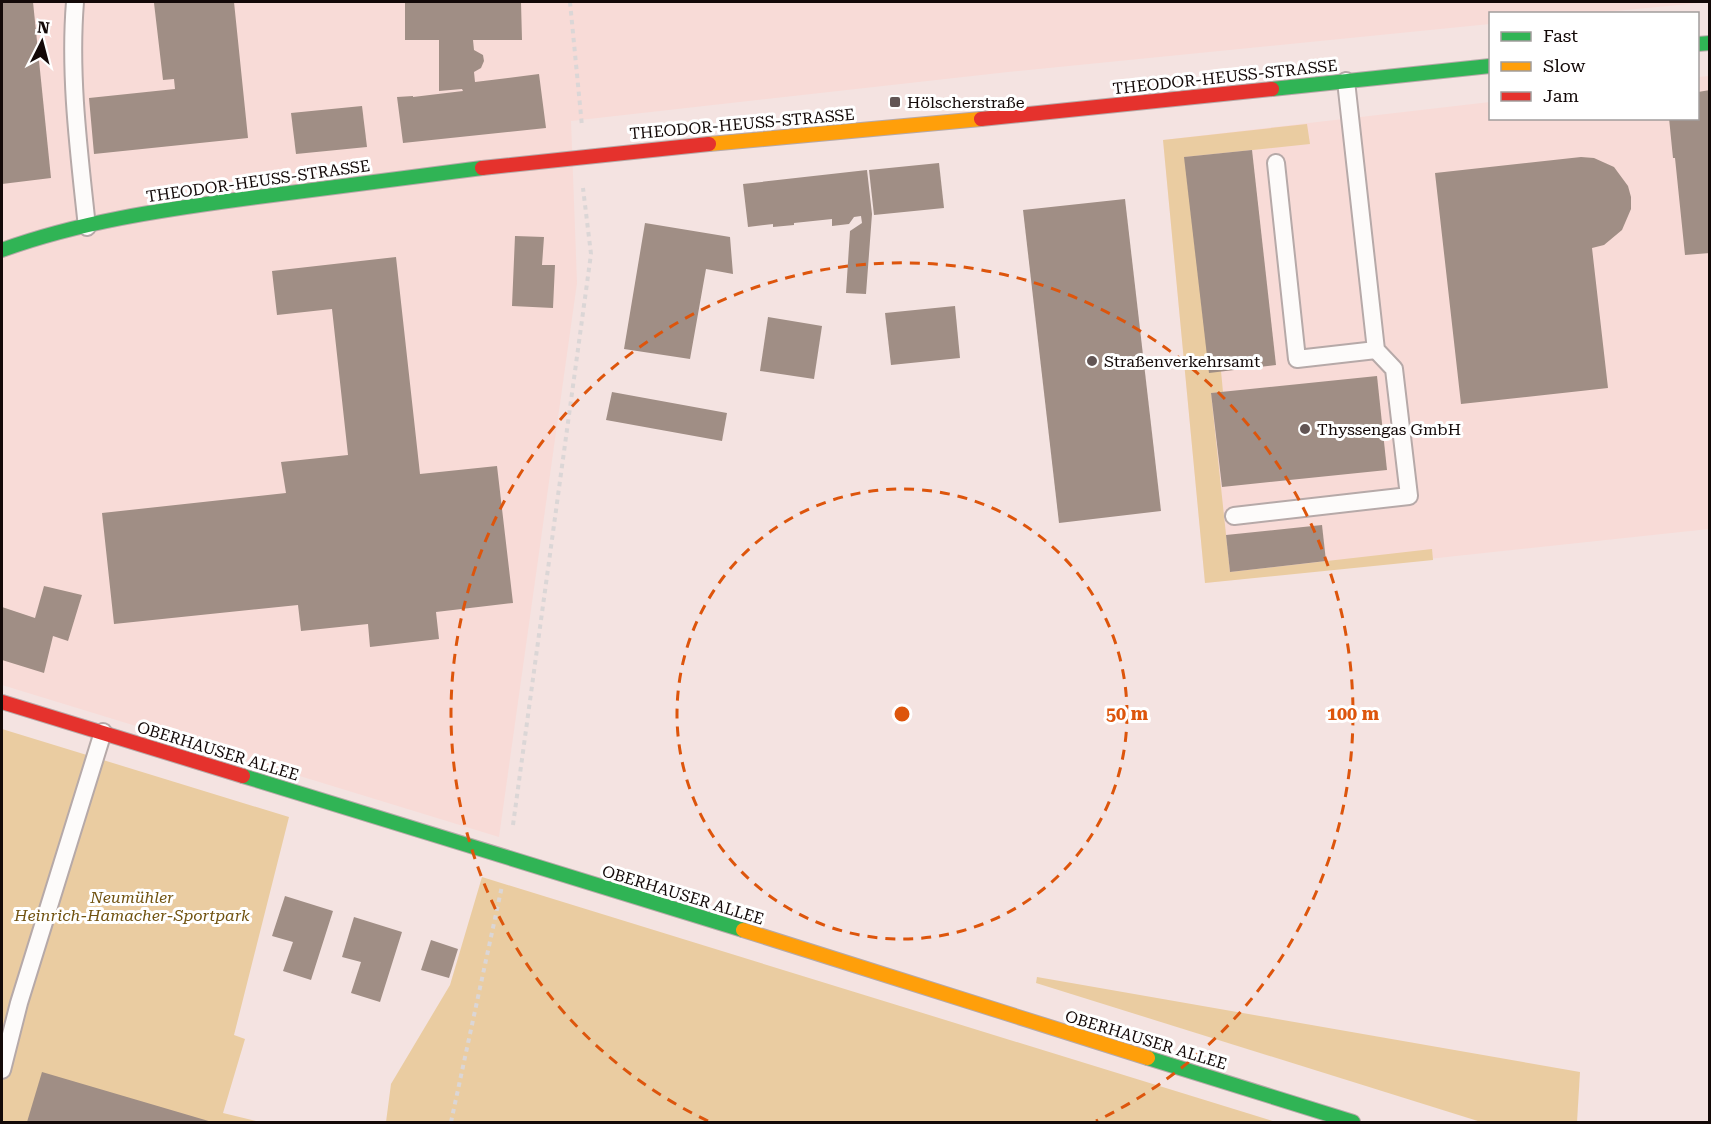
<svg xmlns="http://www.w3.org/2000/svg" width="1711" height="1124" viewBox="0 0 1711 1124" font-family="'Roboto Serif',serif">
  <rect width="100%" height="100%" fill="#f4e3e1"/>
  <g fill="#f8dbd7">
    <polygon points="2,2 1710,2 1594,13 1490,14 1490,24 1008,72 571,121 577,283 499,837 2,685"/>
    <polygon points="1709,76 1709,529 1205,583 1163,140 1490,102 1490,118 1698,118 1698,77"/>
  </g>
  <g fill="#eacca1">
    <polygon points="1307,124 1310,144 1185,157 1221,371 1223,392 1211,393 1230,572 1432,549 1433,560 1205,583 1163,140"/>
    <polygon points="2,729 289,817 234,1035 245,1039 223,1113 260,1122 2,1122"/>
    <polygon points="482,877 1276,1122 386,1122 391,1084 450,985"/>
    <polygon points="1037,977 1580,1072 1577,1122 1481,1122 1036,983"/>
  </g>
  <g fill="#a08e85">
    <polygon points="2,2 33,2 51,178 2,184"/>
    <polygon points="171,2 234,2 248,138 94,154 89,98 175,89 174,79 163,80 154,3"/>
    <polygon points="405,2 521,2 522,40 473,40 474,50 483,55 484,61 481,68 474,72 475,82 539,74 546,128 403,143 397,97 413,96 413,97 463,91 462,89 439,91 439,40 405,40"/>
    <polygon points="1710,90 1710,253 1685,255 1675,158 1673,158 1669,118 1698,118 1698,92"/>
    <polygon points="362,106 367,147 296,154 291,113"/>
    <polygon points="1252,150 1276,365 1209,373 1184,157"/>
    <polygon points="1581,157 1594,158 1614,167 1628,186 1631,197 1631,209 1622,230 1604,245 1592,248 1608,388 1461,404 1435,173"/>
    <polygon points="939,163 944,208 874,215 869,170"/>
    <polygon points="867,170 872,214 866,294 846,293 850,231 862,223 861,216 854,217 849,224 832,226 832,219 794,223 794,225 773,227 773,224 748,227 743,184"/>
    <polygon points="1125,199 1161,511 1059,523 1023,210"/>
    <polygon points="645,223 730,237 733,274 706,269 690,359 624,349"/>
    <polygon points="515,236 544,237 542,265 555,265 553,308 512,306"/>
    <polygon points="396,257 420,474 497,466 513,603 436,612 439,639 370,647 368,624 301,631 298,605 114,624 102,513 286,493 281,462 348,455 332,309 277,315 272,271"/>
    <polygon points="955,306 960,358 891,365 885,313"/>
    <polygon points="768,317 822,326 814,379 760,371"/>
    <polygon points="1377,376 1387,470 1222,487 1211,393"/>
    <polygon points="612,392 727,413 722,441 606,420"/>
    <polygon points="1322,525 1326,561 1230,572 1226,535"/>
    <polygon points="44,586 82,595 68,641 53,636 44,673 2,660 2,607 35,618"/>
    <polygon points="285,896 333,911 311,980 283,971 293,942 272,936"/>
    <polygon points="354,917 402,932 380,1002 351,993 361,962 342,957"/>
    <polygon points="431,940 458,949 449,978 421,970"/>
    <polygon points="42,1072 212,1122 27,1122"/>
  </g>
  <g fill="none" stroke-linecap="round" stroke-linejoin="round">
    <g stroke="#b6a9a8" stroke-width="20">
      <g id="lane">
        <path d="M75,2C69,76 79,152 87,227"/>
        <polyline points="1276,163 1297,359 1376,350"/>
        <polyline points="1234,516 1409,496 1394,369 1376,350 1346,81"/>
        <polyline points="2,1070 19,1003 103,732"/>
      </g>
    </g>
    <g stroke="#b6a9a8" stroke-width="16">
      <g id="fast">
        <polyline points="1698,44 1710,43"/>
        <polyline points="1272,89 1490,66"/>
        <path d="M2,250C79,222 161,210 242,199C322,188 402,178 482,168"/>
        <polyline points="243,776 743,930"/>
        <polyline points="1148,1058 1353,1122"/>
      </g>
    </g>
    <g stroke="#b6a9a8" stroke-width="16">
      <g id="slow">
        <polyline points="709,144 981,119"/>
        <polyline points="743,930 1148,1058"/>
      </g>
    </g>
    <g stroke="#b6a9a8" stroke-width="16">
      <g id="jam">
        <polyline points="981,119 1272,89"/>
        <polyline points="482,168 709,144"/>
        <polyline points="2,702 243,776"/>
      </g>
    </g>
    <g stroke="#dbd6d6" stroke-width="4" stroke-dasharray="4.5 4.5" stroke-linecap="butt">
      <polyline points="570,2 582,126"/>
      <polyline points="513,825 591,254 583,188"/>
      <polyline points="451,1122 502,886"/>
    </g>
    <use href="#lane" stroke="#fdfbfa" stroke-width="16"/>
    <use href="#fast" stroke="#30b455" stroke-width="14"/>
    <use href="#slow" stroke="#ff9f0a" stroke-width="14"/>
    <use href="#jam" stroke="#e5322d" stroke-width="14"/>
  </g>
  <g fill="none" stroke="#dd550c" stroke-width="3" stroke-dasharray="10 8">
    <circle cx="902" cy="714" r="225"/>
    <path d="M708 1121A451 451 0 1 1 1096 1121"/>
  </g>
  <g fill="#625554" stroke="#fff" stroke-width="2">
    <rect x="889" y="96" width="12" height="12" rx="3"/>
    <circle cx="1092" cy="361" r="6"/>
    <circle cx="1305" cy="429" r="6"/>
  </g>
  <g text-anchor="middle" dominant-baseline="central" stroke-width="6" stroke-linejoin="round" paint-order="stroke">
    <g font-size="16" fill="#130908" stroke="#fff">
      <text transform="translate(1225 77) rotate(-6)">THEODOR-HEUSS-STRASSE</text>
      <text transform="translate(742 124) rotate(-5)">THEODOR-HEUSS-STRASSE</text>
      <text transform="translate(258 181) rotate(-8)">THEODOR-HEUSS-STRASSE</text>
      <text transform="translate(218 751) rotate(17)">OBERHAUSER ALLEE</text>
      <text transform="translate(683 895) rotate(17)">OBERHAUSER ALLEE</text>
      <text transform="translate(1146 1040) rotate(17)">OBERHAUSER ALLEE</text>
    </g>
    <g font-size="16" fill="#130908" stroke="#fff" text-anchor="start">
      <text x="907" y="102">Hölscherstraße</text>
      <text x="1104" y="361">Straßenverkehrsamt</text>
      <text x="1317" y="429">Thyssengas GmbH</text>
    </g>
    <g font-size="16" font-style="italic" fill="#70520f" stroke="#fff">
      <text x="132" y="897">Neumühler<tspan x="132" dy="18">Heinrich-Hamacher-Sportpark</tspan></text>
    </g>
  </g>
  <circle cx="902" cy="714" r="9" fill="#dd550c" stroke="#fff" stroke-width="3"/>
  <g font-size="18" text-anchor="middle" font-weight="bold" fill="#dd550c" stroke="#fff" stroke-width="6" stroke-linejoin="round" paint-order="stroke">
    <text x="1127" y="720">50 m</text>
    <text x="1353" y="720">100 m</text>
  </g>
  <rect width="1711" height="1124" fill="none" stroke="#130908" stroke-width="6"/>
  <rect x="1489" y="12" width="210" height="108" fill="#ffffff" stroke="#a19d9c" stroke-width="1.5"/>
  <rect x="1501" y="32" width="30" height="9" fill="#30b455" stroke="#a19d9c" stroke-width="1.5"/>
  <text x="1543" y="42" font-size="18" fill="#130908">Fast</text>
  <rect x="1501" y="62" width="30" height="9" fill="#ff9f0a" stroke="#a19d9c" stroke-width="1.5"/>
  <text x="1543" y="72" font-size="18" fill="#130908">Slow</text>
  <rect x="1501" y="92" width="30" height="9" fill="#e5322d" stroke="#a19d9c" stroke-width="1.5"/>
  <text x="1543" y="102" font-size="18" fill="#130908">Jam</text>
  <g transform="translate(42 42) rotate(6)" stroke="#ffffff" stroke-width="4.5" paint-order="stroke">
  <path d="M0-4.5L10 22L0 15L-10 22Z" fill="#130908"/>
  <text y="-9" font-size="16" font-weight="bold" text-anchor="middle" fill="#130908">N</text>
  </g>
</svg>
